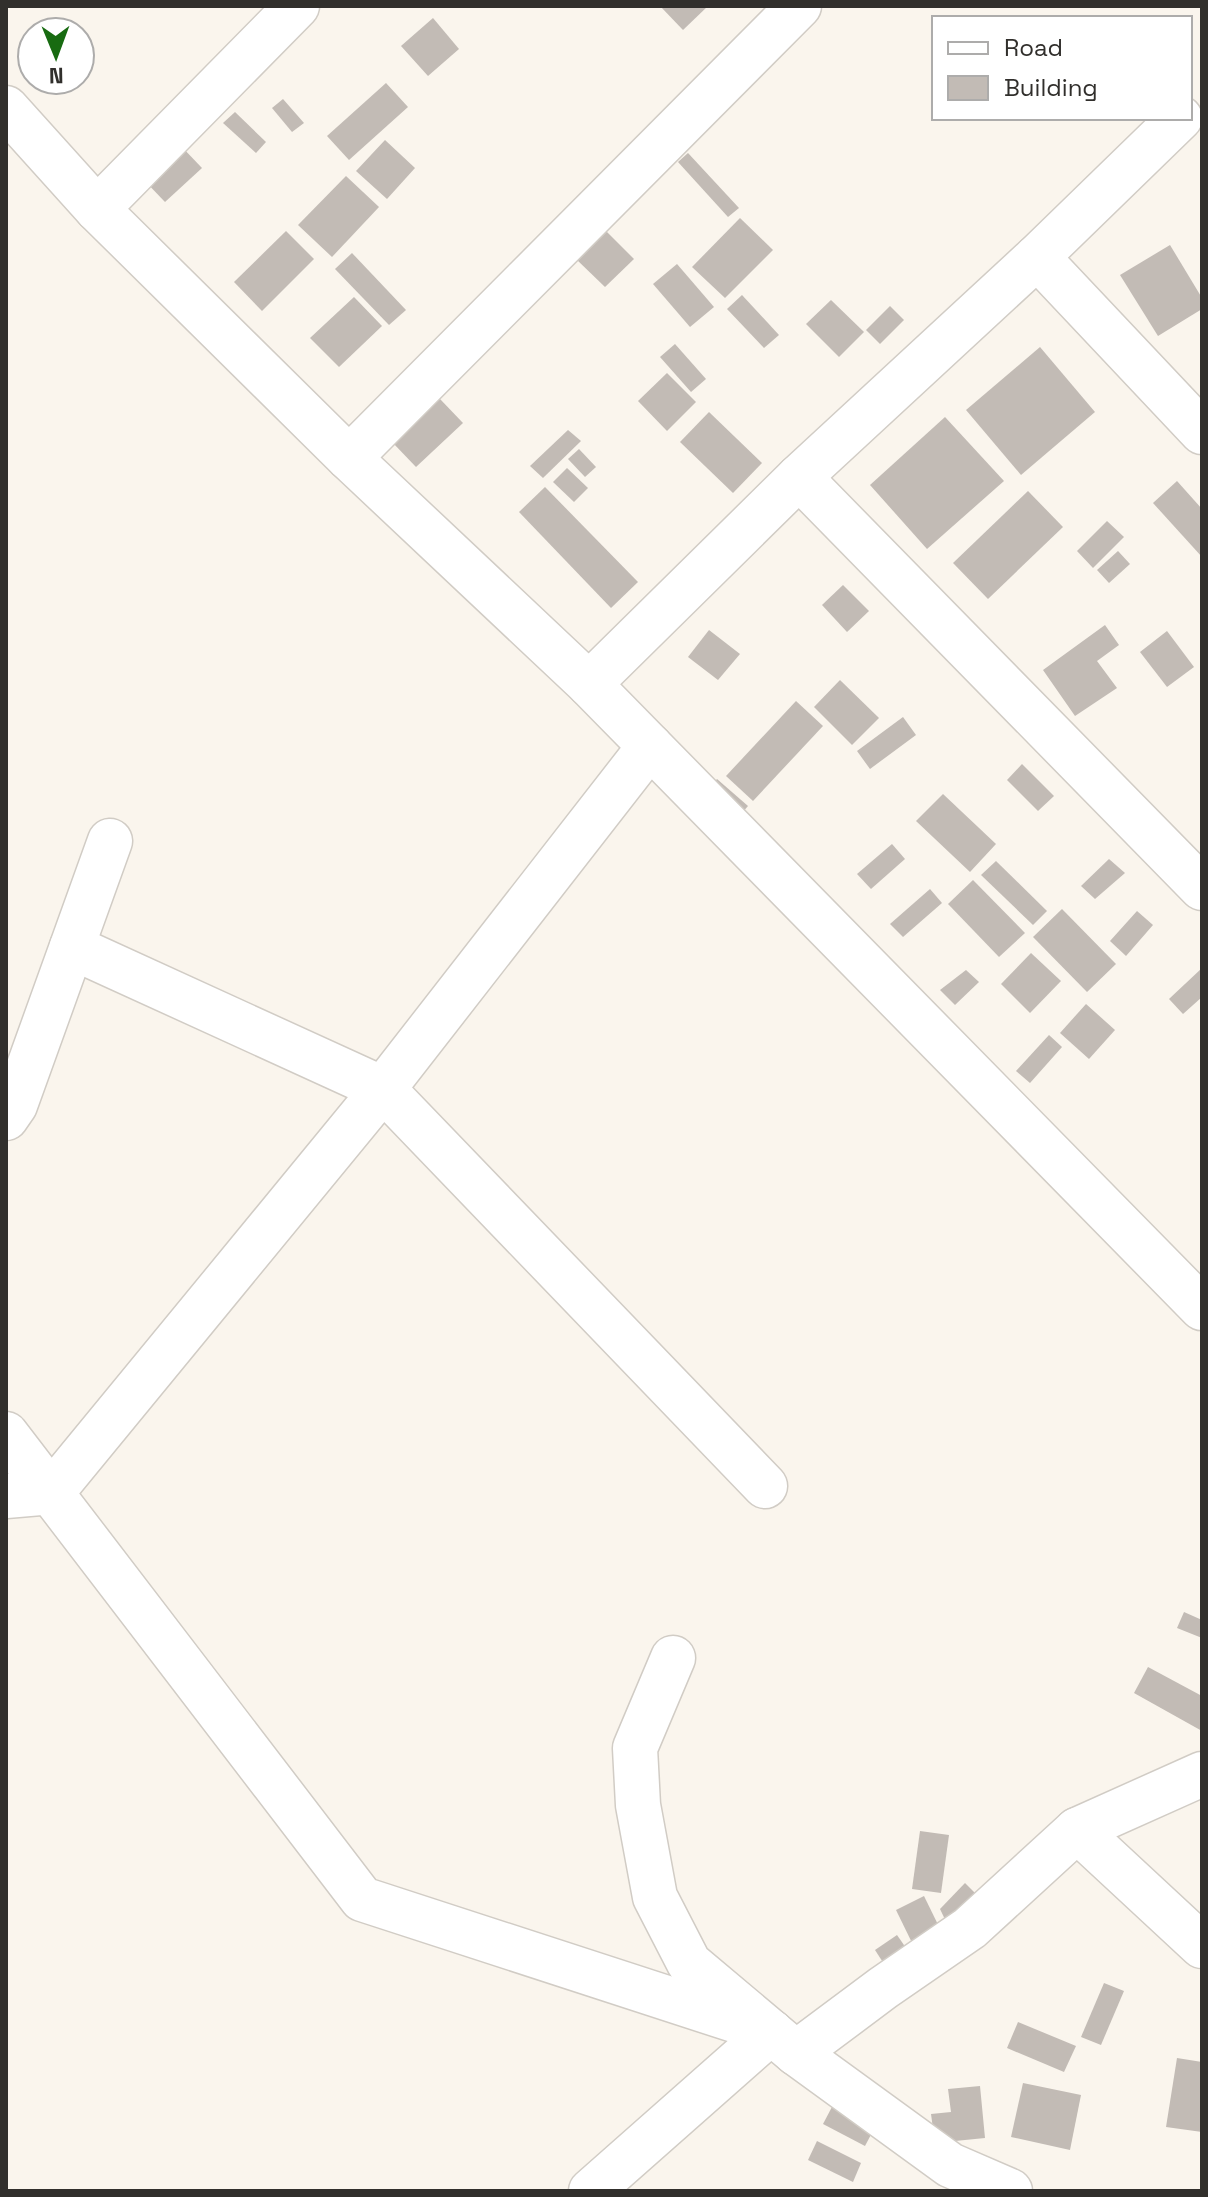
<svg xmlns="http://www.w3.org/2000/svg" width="1208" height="2197" viewBox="0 0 1208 2197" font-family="'Space Grotesk',sans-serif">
  <rect width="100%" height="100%" fill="#faf5ed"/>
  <g fill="#c2bbb5">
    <polygon points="660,6 708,6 683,30"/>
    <polygon points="433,18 459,49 428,76 401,46"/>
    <polygon points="386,83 408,107 349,160 327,136"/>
    <polygon points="283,99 304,123 292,132 272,108"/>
    <polygon points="235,112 266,142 256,153 223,123"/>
    <polygon points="385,140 415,168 387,199 356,171"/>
    <polygon points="180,145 202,168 165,202 143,179"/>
    <polygon points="688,153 739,208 728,217 678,162"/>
    <polygon points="346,176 379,207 332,257 298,225"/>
    <polygon points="740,218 773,250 725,298 692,267"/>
    <polygon points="605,230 634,259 605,287 576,259"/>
    <polygon points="286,231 314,259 262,311 234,282"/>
    <polygon points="1170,245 1202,298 1202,309 1158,336 1120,275"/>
    <polygon points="352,253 406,310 389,325 335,269"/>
    <polygon points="677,264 714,307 690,327 653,284"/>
    <polygon points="742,295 779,335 764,348 727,309"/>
    <polygon points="354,297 382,326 339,367 310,338"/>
    <polygon points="831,300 864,332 839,357 806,324"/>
    <polygon points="890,306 904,320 880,344 866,330"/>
    <polygon points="675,344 706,379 691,392 660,357"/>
    <polygon points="1040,347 1095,412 1021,475 966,410"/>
    <polygon points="667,373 696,402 667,431 638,401"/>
    <polygon points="440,399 463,423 416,467 393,443"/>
    <polygon points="709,412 762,463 733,493 680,442"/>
    <polygon points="945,417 1004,481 927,549 870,485"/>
    <polygon points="568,430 581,441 543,478 530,466"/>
    <polygon points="579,449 596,467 585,477 568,459"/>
    <polygon points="567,468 588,488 574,502 553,482"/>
    <polygon points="1177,481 1202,509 1202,557 1153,503"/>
    <polygon points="545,487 638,582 611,608 519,512"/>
    <polygon points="1028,491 1063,527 988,599 953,563"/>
    <polygon points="1107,521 1124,537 1093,568 1077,551"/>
    <polygon points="1118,551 1130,564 1109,583 1097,570"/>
    <polygon points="843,585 869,611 847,632 822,605"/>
    <polygon points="1105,625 1119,645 1097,661 1117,688 1075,716 1043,670"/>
    <polygon points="709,630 740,654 718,680 688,657"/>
    <polygon points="1167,631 1194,667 1167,687 1140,652"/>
    <polygon points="840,680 879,718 852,745 814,707"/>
    <polygon points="796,701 823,726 753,801 726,776"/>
    <polygon points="903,717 916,735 870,769 857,751"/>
    <polygon points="1022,764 1054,796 1038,811 1007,780"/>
    <polygon points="717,779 748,806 741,814 710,787"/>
    <polygon points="943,794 996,844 970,872 916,821"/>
    <polygon points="892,844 905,859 871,889 857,874"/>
    <polygon points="1109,859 1125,873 1095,899 1081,886"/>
    <polygon points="996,861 1047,911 1033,925 981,875"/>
    <polygon points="973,880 1025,933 999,957 948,904"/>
    <polygon points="930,889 942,903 903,937 890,924"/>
    <polygon points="1062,909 1116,964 1087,992 1033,937"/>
    <polygon points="1137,911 1153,925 1126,956 1110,941"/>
    <polygon points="1031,953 1061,981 1030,1013 1001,984"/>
    <polygon points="1202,968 1202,997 1183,1014 1169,999"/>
    <polygon points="966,970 979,982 955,1005 940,990"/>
    <polygon points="1086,1004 1115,1030 1089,1059 1060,1033"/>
    <polygon points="1049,1035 1062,1047 1030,1083 1016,1071"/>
    <polygon points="1184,1612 1202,1620 1202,1638 1177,1628"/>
    <polygon points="1148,1667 1202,1696 1202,1731 1134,1693"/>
    <polygon points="920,1831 949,1835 941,1893 912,1889"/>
    <polygon points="965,1883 984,1902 952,1934 940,1909"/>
    <polygon points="924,1896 946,1941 918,1955 896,1910"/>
    <polygon points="897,1935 913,1958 886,1967 875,1950"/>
    <polygon points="1104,1983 1124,1991 1101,2045 1081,2037"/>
    <polygon points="1018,2022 1076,2046 1064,2072 1007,2048"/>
    <polygon points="1177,2058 1202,2062 1202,2132 1166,2127"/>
    <polygon points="1023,2083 1081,2095 1070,2150 1011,2137"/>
    <polygon points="980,2086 985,2138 935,2143 931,2114 951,2112 948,2089"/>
    <polygon points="833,2105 875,2127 865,2146 823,2124"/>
    <polygon points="817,2141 861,2163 853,2182 808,2160"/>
  </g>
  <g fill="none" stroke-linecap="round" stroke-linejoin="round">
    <g stroke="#d1ccc5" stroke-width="47">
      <g id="street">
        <polyline points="6,108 97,209 349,458 589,684 1202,1308"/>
        <polyline points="97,209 297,6"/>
        <polyline points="1037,257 1202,432"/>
        <polyline points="349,458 799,6"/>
        <polyline points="799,477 1202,888"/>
        <polyline points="589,684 799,477 1037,257 1180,118"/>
        <polyline points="72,947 383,1089 765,1486"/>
        <polyline points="6,1118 15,1105 110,841"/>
        <polyline points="6,1434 362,1899 771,2032"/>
        <polyline points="6,1496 52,1492 383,1089 650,746"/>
        <polyline points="673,1658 635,1748 638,1805 655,1897 689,1963 796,2053 950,2165 1010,2191"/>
        <polyline points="1077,1830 1202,1946"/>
        <polyline points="796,2053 883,1988 970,1928 1077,1830 1202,1774"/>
        <polyline points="591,2191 771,2032"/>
      </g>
    </g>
    <use href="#street" stroke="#fff" stroke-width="44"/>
  </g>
  <rect width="1208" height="2197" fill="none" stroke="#312f2c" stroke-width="16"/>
  <rect x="932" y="16" width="260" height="104" fill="#ffffff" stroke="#adacab" stroke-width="2"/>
  <rect x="948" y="42" width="40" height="12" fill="#ffffff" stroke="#adacab" stroke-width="2"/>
  <text x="1004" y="56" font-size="24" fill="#312f2c">Road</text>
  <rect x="948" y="76" width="40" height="24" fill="#c2bbb5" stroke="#adacab" stroke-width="2"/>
  <text x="1004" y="96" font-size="24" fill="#312f2c">Building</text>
  <g transform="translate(56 56) rotate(179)"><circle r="38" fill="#ffffff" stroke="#adacab" stroke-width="2"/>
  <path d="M0-6L14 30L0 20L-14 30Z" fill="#186b11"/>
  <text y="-12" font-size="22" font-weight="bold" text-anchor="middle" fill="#312f2c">N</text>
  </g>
</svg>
